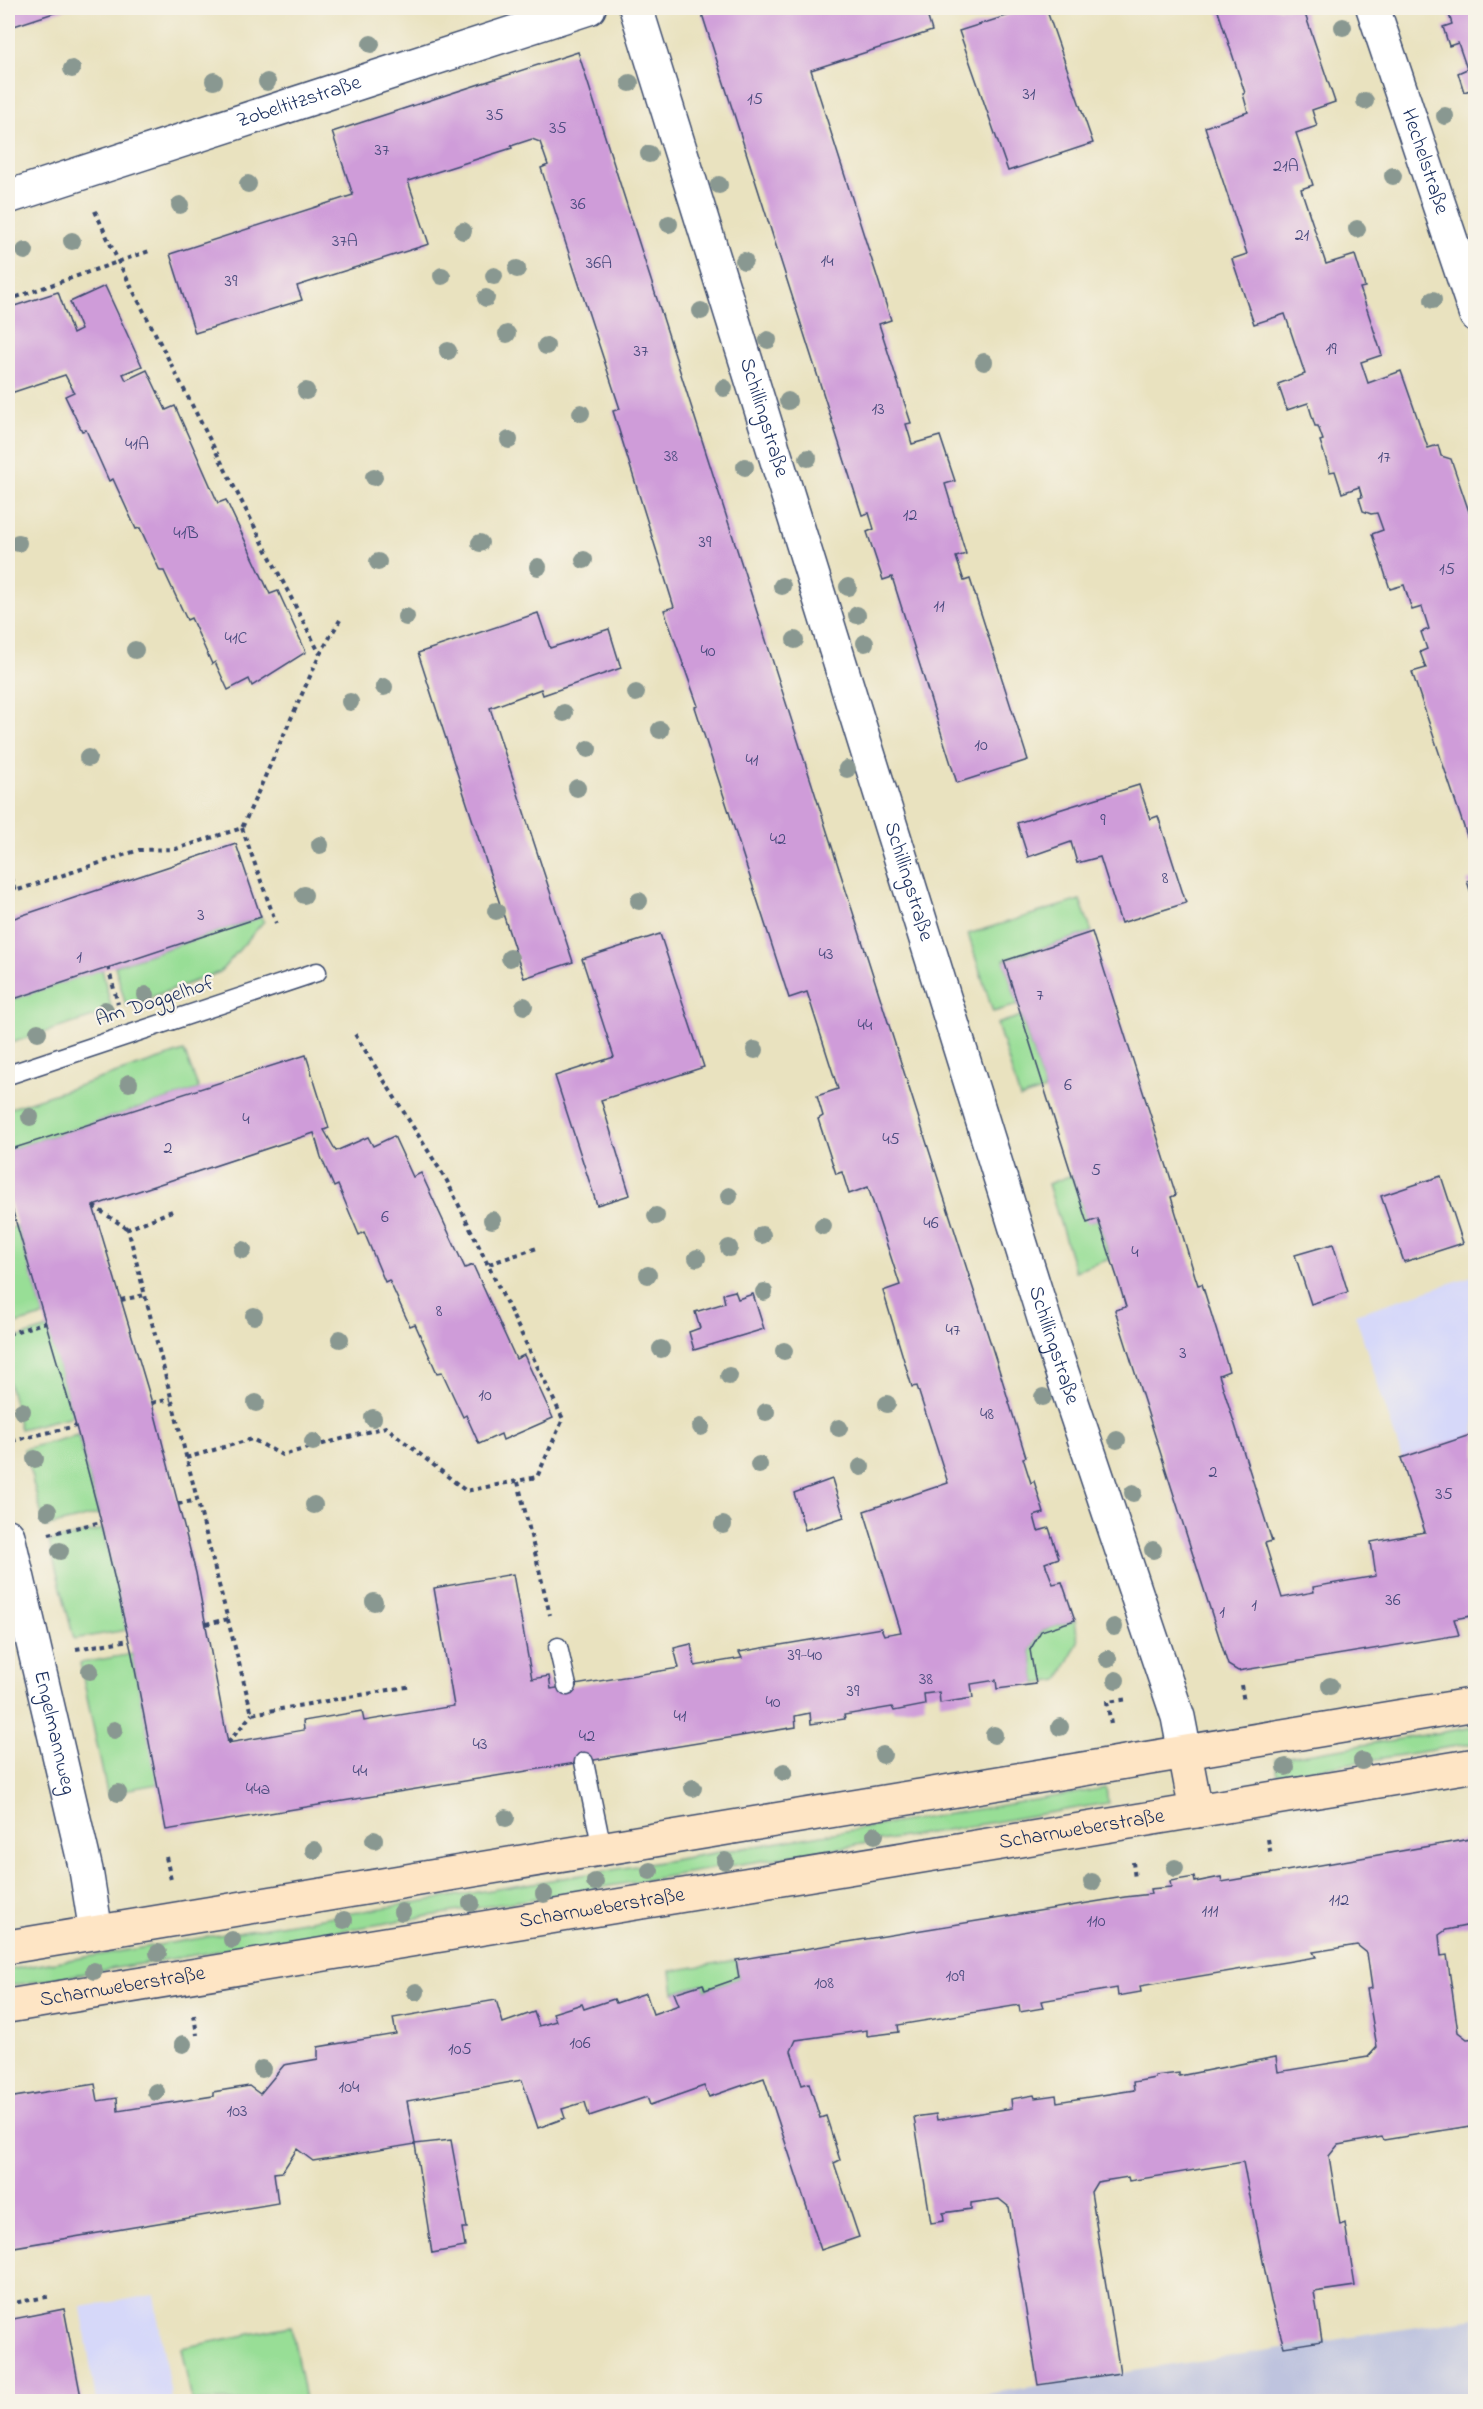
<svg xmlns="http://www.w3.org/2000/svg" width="1483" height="2409" viewBox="0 0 1483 2409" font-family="'Indie Flower',sans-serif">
  <rect width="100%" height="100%" fill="#f7f3e8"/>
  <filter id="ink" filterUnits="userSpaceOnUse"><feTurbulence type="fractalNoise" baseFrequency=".0167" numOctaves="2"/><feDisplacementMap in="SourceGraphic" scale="12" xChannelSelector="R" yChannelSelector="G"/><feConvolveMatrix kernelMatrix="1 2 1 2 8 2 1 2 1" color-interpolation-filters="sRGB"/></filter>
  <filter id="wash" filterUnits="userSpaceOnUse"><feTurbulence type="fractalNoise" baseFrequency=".008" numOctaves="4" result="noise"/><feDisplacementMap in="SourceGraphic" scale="24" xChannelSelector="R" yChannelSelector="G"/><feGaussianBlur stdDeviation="1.35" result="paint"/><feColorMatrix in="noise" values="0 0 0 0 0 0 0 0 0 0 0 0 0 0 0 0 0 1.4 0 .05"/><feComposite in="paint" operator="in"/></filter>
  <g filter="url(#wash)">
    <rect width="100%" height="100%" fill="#e9e2bf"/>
    <g fill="#d6d8f9">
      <polygon points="1475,1275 1475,1615 1454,1619 1355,1314"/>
      <polygon points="154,2295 172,2401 96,2401 81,2307"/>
    </g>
    <polygon fill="#bec3de" points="1475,2318 1475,2401 934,2402 1192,2362"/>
    <g fill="#98de96" stroke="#5a867a" stroke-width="1.5">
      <polygon points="1080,900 1092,932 1004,960 1018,1005 993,1012 968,934"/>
      <polygon points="261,917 264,921 220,972 126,1006 115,966"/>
      <polygon points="102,969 112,1011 8,1044 8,1001"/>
      <polygon points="1021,1016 1045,1090 1020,1098 997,1024"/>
      <polygon points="184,1051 199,1089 8,1150 8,1109"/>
      <polygon points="1072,1175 1087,1222 1098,1219 1110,1259 1075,1271 1048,1184"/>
      <polygon points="17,1226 44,1316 8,1326 8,1229"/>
      <polygon points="48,1328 73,1416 20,1429 8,1379 8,1341"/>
      <polygon points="78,1435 99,1514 45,1527 24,1449"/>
      <polygon points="103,1529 127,1630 74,1639 49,1542"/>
      <polygon points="1075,1620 1078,1642 1059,1680 1036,1684 1030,1650 1041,1631"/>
      <polygon points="132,1654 158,1784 107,1793 80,1663"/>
      <polygon points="1475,1727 1475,1743 1278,1775 1275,1759"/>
      <polygon points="1106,1788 1108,1803 8,1986 8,1970"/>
      <polygon points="736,1960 739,1978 705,1990 702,1984 674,1993 671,1971"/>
      <polygon points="291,2326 305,2399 293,2402 192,2401 181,2348"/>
    </g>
    <g id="blocks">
      <g fill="#cf9cd9">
        <polygon points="8,8 69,8 8,28"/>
        <polygon points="723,8 925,8 932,31 811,70 891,320 879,324 911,423 906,424 912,444 940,436 955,481 945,484 966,554 956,557 964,581 970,579 1028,760 957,783 892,577 883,580 867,532 874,529 869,513 862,515 702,14"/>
        <polygon points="1031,8 1046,8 1093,143 1008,171 959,31"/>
        <polygon points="1217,8 1303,8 1335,102 1312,110 1317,126 1296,133 1313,185 1301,189 1326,264 1355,255 1365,287 1360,288 1382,355 1361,362 1368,383 1401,371 1428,448 1438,445 1441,456 1451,459 1476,532 1476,841 1469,842 1412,672 1426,668 1420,652 1427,649 1421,632 1429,629 1422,607 1412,610 1404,585 1390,589 1372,534 1383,530 1377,513 1371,514 1363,511 1359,498 1362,497 1359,487 1342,493 1335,471 1330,472 1320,441 1323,440 1318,426 1315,426 1308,403 1287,410 1278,384 1305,374 1285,314 1254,324 1232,259 1247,254 1205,127 1248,112 1243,94 1245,93"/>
        <polygon points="1447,8 1476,8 1476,94 1473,89 1464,92 1458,73 1467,69 1458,43 1449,46 1443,27 1452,24"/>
        <polygon points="578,52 996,1360 1026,1457 1023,1458 1031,1483 1034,1481 1044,1513 1034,1516 1038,1531 1049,1528 1059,1558 1045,1563 1053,1584 1062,1582 1075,1620 1041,1631 1030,1650 1036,1684 997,1689 996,1680 971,1684 973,1698 940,1703 939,1692 924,1694 925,1705 894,1711 892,1707 844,1715 845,1719 811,1724 810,1713 795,1716 796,1727 166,1830 132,1654 103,1529 76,1426 8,1195 8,1150 306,1055 329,1128 324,1130 336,1151 368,1137 373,1146 394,1136 413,1177 421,1173 465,1268 473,1265 516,1359 524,1355 553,1418 503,1440 501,1434 479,1444 466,1415 463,1417 442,1372 437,1373 415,1324 410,1326 389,1280 385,1282 364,1232 359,1235 338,1185 334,1187 321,1157 314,1133 93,1206 152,1403 196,1573 228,1743 304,1730 303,1721 362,1711 364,1721 454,1706 434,1588 513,1574 532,1679 549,1676 551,1689 679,1668 674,1648 691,1644 695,1666 742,1658 739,1652 881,1628 884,1635 901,1632 864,1511 948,1483 917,1386 912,1387 883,1291 900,1285 868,1187 849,1194 842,1172 836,1174 818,1119 823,1116 817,1096 838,1089 807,992 789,998 695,707 698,706 664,610 674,607 613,411 620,409 541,168 548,165 540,142 532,139 511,146 512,148 408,181 429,244 297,286 302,300 195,333 170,254 353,195 332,132"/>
        <polygon points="105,286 142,366 123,374 126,380 147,370 166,410 175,406 218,503 226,500 270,594 278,591 306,652 252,686 249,679 228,690 215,662 212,664 191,618 187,620 164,571 160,571 140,528 136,529 113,479 109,481 86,430 82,431 65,396 74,392 65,375 8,394 8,308 58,292 73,334 81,330 70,302"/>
        <polygon points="538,613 550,648 609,629 621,668 543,695 541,689 490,708 573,962 524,978 418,653"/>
        <polygon points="1139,785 1150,819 1158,816 1186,903 1121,923 1100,857 1077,863 1071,842 1028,857 1017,823"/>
        <polygon points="236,844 261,917 8,1001 8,920"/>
        <polygon points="1476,878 1476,904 1475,905 1467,881"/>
        <polygon points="1092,932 1176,1195 1171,1197 1195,1276 1198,1285 1202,1284 1229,1371 1219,1375 1272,1541 1265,1543 1282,1598 1314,1592 1313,1587 1376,1576 1371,1542 1425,1532 1401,1458 1476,1433 1476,1615 1454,1619 1459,1635 1238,1671 1228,1665 1115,1310 1126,1307 1117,1277 1098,1219 1087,1223 1004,961"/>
        <polygon points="660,934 704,1067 601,1100 630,1195 597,1205 555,1076 614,1057 582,959"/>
        <polygon points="1441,1176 1463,1243 1404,1262 1381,1196"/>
        <polygon points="1333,1244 1348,1292 1311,1304 1295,1255"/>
        <polygon points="735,1291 738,1299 753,1294 764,1329 694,1350 689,1332 700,1328 695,1312 725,1303 723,1294"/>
        <polygon points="832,1479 844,1517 805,1530 794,1493"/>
        <polygon points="1476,1838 1476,1928 1472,1929 1471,1925 1446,1930 1439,1935 1441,1956 1447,1955 1458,2032 1467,2039 1476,2038 1476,2125 1384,2140 1382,2137 1338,2145 1329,2156 1340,2225 1345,2223 1355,2286 1314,2292 1322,2341 1284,2347 1271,2301 1243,2162 1129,2181 1128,2177 1097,2182 1091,2192 1120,2373 1038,2385 1009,2207 999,2199 971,2203 971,2209 943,2213 944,2221 931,2223 914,2117 936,2114 937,2120 1012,2108 1011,2099 1034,2095 1035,2098 1056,2095 1057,2102 1134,2090 1133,2082 1155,2078 1155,2076 1179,2073 1179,2076 1276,2057 1278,2072 1368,2057 1377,2047 1367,1989 1372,1988 1367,1953 1357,1945 1313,1952 1316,1957 1140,1986 1141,1992 1118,1996 1117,1988 1041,2001 1043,2008 1020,2012 1019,2005 898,2025 899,2032 867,2036 867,2030 796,2040 791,2051 802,2085 809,2083 820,2118 826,2116 840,2160 834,2163 859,2237 821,2250 764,2078 709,2097 704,2086 650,2105 647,2097 589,2116 585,2102 562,2109 565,2118 538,2128 522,2080 407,2101 415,2144 451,2140 467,2228 462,2228 465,2247 432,2253 415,2144 313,2161 297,2149 282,2172 274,2173 278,2203 8,2248 8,2098 95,2084 98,2101 117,2098 118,2111 213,2096 213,2092 249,2086 260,2094 284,2065 318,2059 318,2047 396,2034 393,2018 496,2000 503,2023 534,2012 539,2026 556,2021 553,2013 582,2004 584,2009 614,1999 616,2003 646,1993 653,2014 679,2005 674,1993 703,1984 705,1990 739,1978 736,1960 1125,1897 1151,1894 1150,1889 1171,1887 1170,1881 1194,1877 1195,1882 1221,1877 1222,1882"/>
        <polygon points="64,2309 82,2402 8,2402 8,2320"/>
      </g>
    </g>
  </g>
  <g filter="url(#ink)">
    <use href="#blocks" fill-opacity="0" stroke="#3a4a6d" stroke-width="1.5"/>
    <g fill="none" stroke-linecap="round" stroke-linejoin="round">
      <g stroke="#3a4a6d" stroke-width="21">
        <g id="lane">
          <polyline points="8,1075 317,972"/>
          <polyline points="558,1647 567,1686"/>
          <polyline points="584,1762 602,1849"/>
        </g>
      </g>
      <g stroke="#3a4a6d" stroke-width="36">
        <g id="street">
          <path id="s1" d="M636,8L1047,1328L1178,1717L1185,1753"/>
          <path id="s2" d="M1373,8L1476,315"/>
          <path id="s3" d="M8,197L589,8"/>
          <path id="s4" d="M8,1536L86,1870L96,1932"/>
        </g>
      </g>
      <g stroke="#3a4a6d" stroke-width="36">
        <g id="secondary">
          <polyline points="1185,1753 1196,1811"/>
          <polyline points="8,1947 1476,1704"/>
          <path id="s5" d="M8,2006L1476,1765"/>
        </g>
      </g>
      <g stroke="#3a4a6d" stroke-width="4" stroke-dasharray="4.5 4.5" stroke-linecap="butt">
        <polyline points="95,211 119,263 320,654"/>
        <polyline points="8,300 152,250"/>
        <polyline points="242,828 276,923"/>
        <polyline points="8,869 15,891 139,850 176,849 242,828 320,654 340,620"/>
        <polyline points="108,967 118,1004"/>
        <polyline points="93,1206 128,1229"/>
        <polyline points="172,1211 128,1229 252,1714 412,1686"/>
        <polyline points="8,1220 15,1217"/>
        <polyline points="489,1264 537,1248"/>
        <polyline points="121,1300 145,1295"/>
        <polyline points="8,1334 46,1322"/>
        <polyline points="152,1403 171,1399"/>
        <polyline points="12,1441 76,1426"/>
        <polyline points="186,1458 252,1439 282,1455 386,1427 466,1491 537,1477 563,1419 447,1181 353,1031"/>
        <polyline points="518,1482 550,1615"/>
        <polyline points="178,1504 197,1500"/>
        <polyline points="49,1534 101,1522"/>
        <polyline points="206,1624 228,1619"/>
        <polyline points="76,1649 129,1640"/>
        <polyline points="1241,1685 1244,1702"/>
        <polyline points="1111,1724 1107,1702 1129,1699"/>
        <polyline points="228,1743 252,1714"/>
        <polyline points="1268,1839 1271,1856"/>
        <polyline points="166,1857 171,1880"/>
        <polyline points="1133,1862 1135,1879"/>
        <polyline points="194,2015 197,2035"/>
        <polyline points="8,2304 52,2296"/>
      </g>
      <use href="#lane" stroke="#fff" stroke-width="18"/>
      <use href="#street" stroke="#fff" stroke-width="33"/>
      <use href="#secondary" stroke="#fee5c5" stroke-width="33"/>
    </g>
    <g fill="#899891">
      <circle cx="1343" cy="27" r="9"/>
      <circle cx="371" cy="44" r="9"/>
      <circle cx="72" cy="69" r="9"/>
      <circle cx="214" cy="81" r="9"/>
      <circle cx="267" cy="82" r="9"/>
      <circle cx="630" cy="83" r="9"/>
      <circle cx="1365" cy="101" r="9"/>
      <circle cx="1445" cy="116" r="9"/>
      <circle cx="649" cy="154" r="9"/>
      <circle cx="1393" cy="176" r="9"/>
      <circle cx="248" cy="184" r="9"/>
      <circle cx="719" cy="185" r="9"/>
      <circle cx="180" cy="205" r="9"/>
      <circle cx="669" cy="224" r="9"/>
      <circle cx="1357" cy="229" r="9"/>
      <circle cx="463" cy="231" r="9"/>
      <circle cx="72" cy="241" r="9"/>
      <circle cx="25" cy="251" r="9"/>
      <circle cx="744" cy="261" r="9"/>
      <circle cx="517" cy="269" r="9"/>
      <circle cx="442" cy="276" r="9"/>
      <circle cx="494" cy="276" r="9"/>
      <circle cx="486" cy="298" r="9"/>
      <circle cx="1433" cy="300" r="9"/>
      <circle cx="701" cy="311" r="9"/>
      <circle cx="507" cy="334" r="9"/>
      <circle cx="768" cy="340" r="9"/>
      <circle cx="546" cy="346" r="9"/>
      <circle cx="448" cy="351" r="9"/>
      <circle cx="984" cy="362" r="9"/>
      <circle cx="724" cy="388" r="9"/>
      <circle cx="306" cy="391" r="9"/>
      <circle cx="788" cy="401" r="9"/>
      <circle cx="581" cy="413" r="9"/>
      <circle cx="509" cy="440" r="9"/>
      <circle cx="808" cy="458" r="9"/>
      <circle cx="745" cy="467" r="9"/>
      <circle cx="374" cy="477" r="9"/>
      <circle cx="18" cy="543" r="9"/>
      <circle cx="480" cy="543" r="9"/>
      <circle cx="584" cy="560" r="9"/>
      <circle cx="378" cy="562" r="9"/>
      <circle cx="538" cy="567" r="9"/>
      <circle cx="782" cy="586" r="9"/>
      <circle cx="848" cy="587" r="9"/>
      <circle cx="857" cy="615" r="9"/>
      <circle cx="406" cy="617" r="9"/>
      <circle cx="795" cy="640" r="9"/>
      <circle cx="865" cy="643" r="9"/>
      <circle cx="135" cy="650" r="9"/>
      <circle cx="384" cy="687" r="9"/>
      <circle cx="636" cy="693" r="9"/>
      <circle cx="350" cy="702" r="9"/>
      <circle cx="564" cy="713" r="9"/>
      <circle cx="660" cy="730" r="9"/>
      <circle cx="588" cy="749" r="9"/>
      <circle cx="88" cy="758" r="9"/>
      <circle cx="847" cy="769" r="9"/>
      <circle cx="577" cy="788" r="9"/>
      <circle cx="320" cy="845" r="9"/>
      <circle cx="304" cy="895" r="9"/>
      <circle cx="639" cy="901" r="9"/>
      <circle cx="496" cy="911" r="9"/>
      <circle cx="510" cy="958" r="9"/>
      <circle cx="146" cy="995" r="9"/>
      <circle cx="524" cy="1006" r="9"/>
      <circle cx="105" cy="1010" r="9"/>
      <circle cx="38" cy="1032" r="9"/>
      <circle cx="755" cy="1050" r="9"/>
      <circle cx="129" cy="1083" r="9"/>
      <circle cx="30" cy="1117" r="9"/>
      <circle cx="729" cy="1196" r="9"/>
      <circle cx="656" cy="1216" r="9"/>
      <circle cx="492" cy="1220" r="9"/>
      <circle cx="823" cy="1226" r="9"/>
      <circle cx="762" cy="1235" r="9"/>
      <circle cx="729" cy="1248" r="9"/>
      <circle cx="243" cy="1250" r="9"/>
      <circle cx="697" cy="1258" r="9"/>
      <circle cx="648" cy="1275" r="9"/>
      <circle cx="764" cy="1292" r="9"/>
      <circle cx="254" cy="1316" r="9"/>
      <circle cx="340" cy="1339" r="9"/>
      <circle cx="661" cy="1349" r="9"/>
      <circle cx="784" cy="1351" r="9"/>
      <circle cx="729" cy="1376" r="9"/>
      <circle cx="1043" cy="1397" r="9"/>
      <circle cx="256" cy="1403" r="9"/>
      <circle cx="887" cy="1404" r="9"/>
      <circle cx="22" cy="1411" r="9"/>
      <circle cx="766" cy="1412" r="9"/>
      <circle cx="373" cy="1418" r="9"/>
      <circle cx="701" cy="1427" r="9"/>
      <circle cx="839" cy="1428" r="9"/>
      <circle cx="1117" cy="1440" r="9"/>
      <circle cx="313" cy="1442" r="9"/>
      <circle cx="35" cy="1459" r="9"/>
      <circle cx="759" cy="1465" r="9"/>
      <circle cx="861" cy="1467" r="9"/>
      <circle cx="1133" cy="1493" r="9"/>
      <circle cx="314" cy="1505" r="9"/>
      <circle cx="48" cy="1511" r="9"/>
      <circle cx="723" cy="1525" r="9"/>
      <circle cx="1153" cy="1550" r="9"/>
      <circle cx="60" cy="1551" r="9"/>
      <circle cx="374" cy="1602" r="9"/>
      <circle cx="1114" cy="1627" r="9"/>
      <circle cx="1108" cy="1659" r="9"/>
      <circle cx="90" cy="1671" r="9"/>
      <circle cx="1116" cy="1680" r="9"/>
      <circle cx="1330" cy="1686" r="9"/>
      <circle cx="1060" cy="1727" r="9"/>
      <circle cx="114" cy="1730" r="9"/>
      <circle cx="994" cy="1735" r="9"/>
      <circle cx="883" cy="1755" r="9"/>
      <circle cx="1362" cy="1761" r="9"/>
      <circle cx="1286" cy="1767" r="9"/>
      <circle cx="784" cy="1772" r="9"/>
      <circle cx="693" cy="1788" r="9"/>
      <circle cx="118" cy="1793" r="9"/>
      <circle cx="506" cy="1818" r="9"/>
      <circle cx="875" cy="1835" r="9"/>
      <circle cx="374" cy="1840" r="9"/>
      <circle cx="314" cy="1850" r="9"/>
      <circle cx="725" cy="1861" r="9"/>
      <circle cx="1175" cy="1868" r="9"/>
      <circle cx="650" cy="1871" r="9"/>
      <circle cx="595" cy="1882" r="9"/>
      <circle cx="1092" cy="1882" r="9"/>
      <circle cx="544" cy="1894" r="9"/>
      <circle cx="471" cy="1903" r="9"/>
      <circle cx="402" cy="1912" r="9"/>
      <circle cx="344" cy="1920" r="9"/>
      <circle cx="232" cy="1940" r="9"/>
      <circle cx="158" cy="1953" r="9"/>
      <circle cx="94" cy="1971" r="9"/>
      <circle cx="416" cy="1992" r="9"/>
      <circle cx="183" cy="2044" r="9"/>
      <circle cx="262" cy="2069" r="9"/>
      <circle cx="156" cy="2092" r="9"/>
    </g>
  </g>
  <g text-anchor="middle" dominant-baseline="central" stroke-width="4.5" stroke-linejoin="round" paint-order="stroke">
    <g font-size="18" fill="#484a7d">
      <text x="1029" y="95">31</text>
      <text x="755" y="100">15</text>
      <text x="495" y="116">35</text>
      <text x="558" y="129">35</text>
      <text x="382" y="151">37</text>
      <text x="1286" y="167">21A</text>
      <text x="578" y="205">36</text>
      <text x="1302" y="236">21</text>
      <text x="345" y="242">37A</text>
      <text x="827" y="262">14</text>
      <text x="599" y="264">36A</text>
      <text x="231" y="282">39</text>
      <text x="1331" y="350">19</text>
      <text x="641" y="352">37</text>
      <text x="878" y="410">13</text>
      <text x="137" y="445">41A</text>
      <text x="671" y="457">38</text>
      <text x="1384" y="458">17</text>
      <text x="910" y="516">12</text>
      <text x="186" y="534">41B</text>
      <text x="705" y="543">39</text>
      <text x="1447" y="570">15</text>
      <text x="939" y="607">11</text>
      <text x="236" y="639">41C</text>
      <text x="708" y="652">40</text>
      <text x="981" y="746">10</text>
      <text x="752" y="761">41</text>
      <text x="1103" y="821">9</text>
      <text x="778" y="840">42</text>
      <text x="1165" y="879">8</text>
      <text x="201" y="916">3</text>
      <text x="826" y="955">43</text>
      <text x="79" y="958">1</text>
      <text x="1040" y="996">7</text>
      <text x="865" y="1026">44</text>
      <text x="1068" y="1086">6</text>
      <text x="246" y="1120">4</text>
      <text x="891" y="1140">45</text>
      <text x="168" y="1149">2</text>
      <text x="1096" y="1171">5</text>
      <text x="385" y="1218">6</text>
      <text x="931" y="1224">46</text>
      <text x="1135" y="1253">4</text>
      <text x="439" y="1312">8</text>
      <text x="953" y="1331">47</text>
      <text x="1183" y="1354">3</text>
      <text x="485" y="1396">10</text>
      <text x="987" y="1415">48</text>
      <text x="1213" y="1473">2</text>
      <text x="1444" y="1495">35</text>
      <text x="1393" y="1601">36</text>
      <text x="1254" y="1606">1</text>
      <text x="1222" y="1613">1</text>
      <text x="805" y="1656">39-40</text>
      <text x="926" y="1680">38</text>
      <text x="853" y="1692">39</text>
      <text x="773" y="1703">40</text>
      <text x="680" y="1717">41</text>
      <text x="587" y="1737">42</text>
      <text x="480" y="1745">43</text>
      <text x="360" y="1772">44</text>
      <text x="258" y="1790">44a</text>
      <text x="1339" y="1901">112</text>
      <text x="1210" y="1912">111</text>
      <text x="1096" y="1922">110</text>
      <text x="955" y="1977">109</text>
      <text x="824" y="1984">108</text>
      <text x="580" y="2044">106</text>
      <text x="460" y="2050">105</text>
      <text x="349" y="2088">104</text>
      <text x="237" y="2112">103</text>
    </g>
    <g font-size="21" fill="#1b2f5e" stroke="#f7f3e8">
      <text stroke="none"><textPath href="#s3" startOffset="306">Zobeltitzstraße</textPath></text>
      <text stroke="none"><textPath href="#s2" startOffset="162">Hechelstraße</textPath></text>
      <text stroke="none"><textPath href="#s1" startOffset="429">Schillingstraße</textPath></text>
      <text stroke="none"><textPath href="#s1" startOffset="915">Schillingstraße</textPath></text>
      <text transform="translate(155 1002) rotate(-18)">Am Doggelhof</text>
      <text stroke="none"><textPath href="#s1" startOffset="1401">Schillingstraße</textPath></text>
      <text stroke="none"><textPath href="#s4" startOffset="202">Engelmannweg</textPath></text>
      <text stroke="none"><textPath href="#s5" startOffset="1088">Scharnweberstraße</textPath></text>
      <text stroke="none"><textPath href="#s5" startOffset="602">Scharnweberstraße</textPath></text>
      <text stroke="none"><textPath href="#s5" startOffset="116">Scharnweberstraße</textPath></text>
    </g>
  </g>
  <rect width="1483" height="2409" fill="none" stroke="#f7f3e8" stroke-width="30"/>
</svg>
